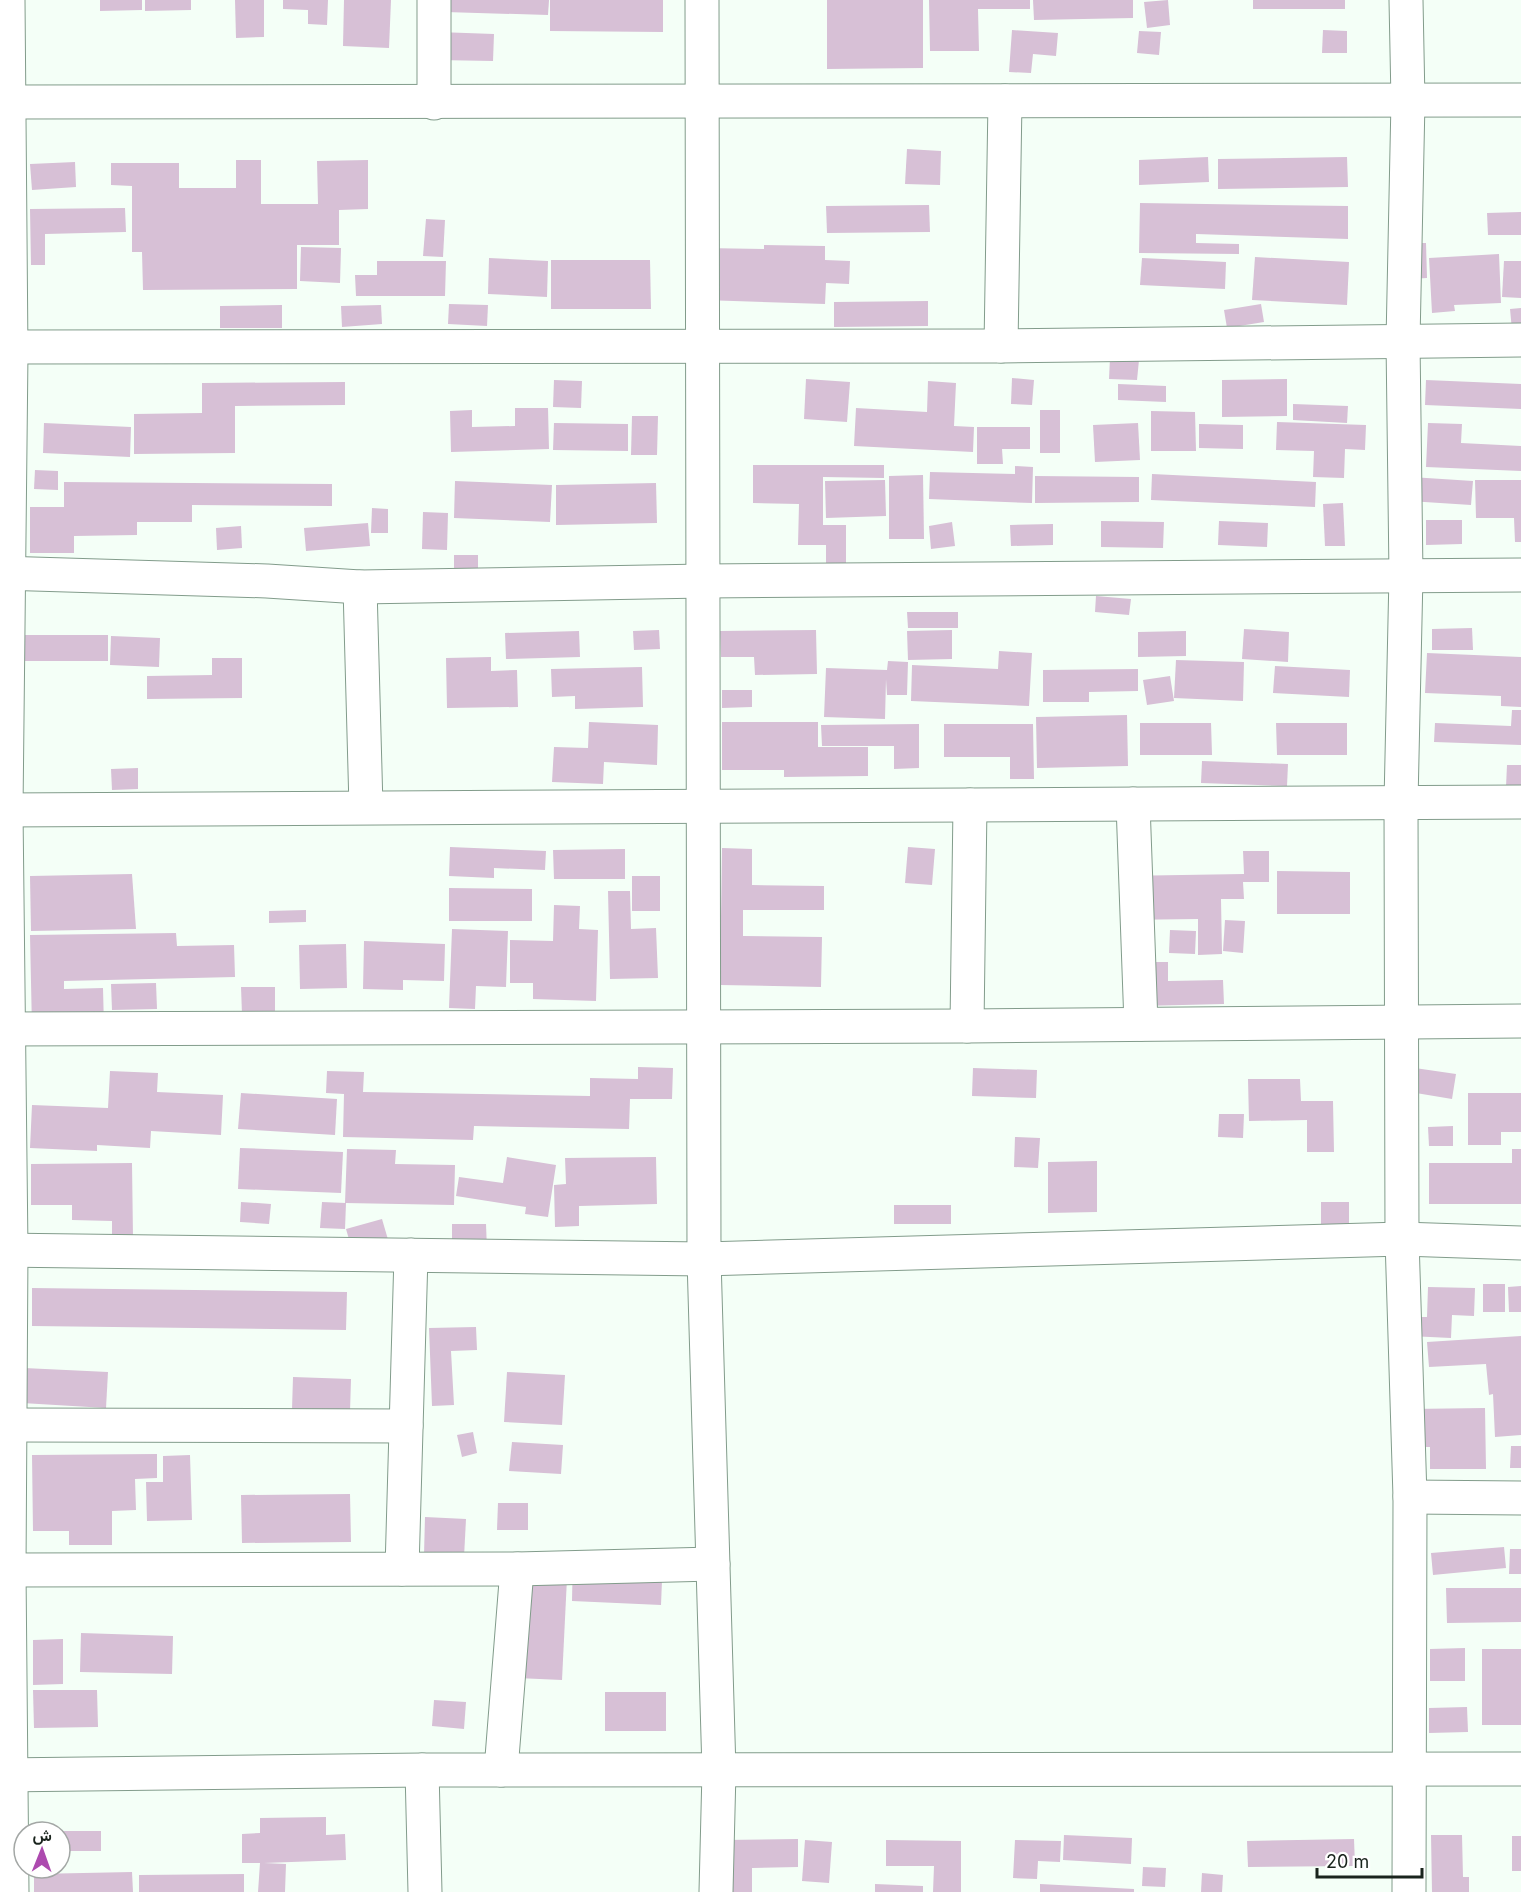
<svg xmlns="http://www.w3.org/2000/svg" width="1521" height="1892" viewBox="0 0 1521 1892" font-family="Inter,Vazirmatn,sans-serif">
  <rect width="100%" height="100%" fill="#f4fff7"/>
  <g fill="#d7c0d6">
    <polygon points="100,0 142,0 142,10 100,11"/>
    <polygon points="145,0 191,0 191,10 145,11"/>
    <polygon points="235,0 264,0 264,37 236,38"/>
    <polygon points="283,0 328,0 327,25 308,24 308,10 283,9"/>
    <polygon points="344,0 391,0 389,48 343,46"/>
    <polygon points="446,0 549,0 548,15 445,12"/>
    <polygon points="550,0 663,0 663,32 550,31"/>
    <polygon points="827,0 923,0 923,68 827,69"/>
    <polygon points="929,0 1030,0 1030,9 978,9 979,51 930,51"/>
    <polygon points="1033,0 1133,0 1133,18 1034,20"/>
    <polygon points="1168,0 1170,25 1147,28 1144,2"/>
    <rect x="1253" y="0" width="92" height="9"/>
    <polygon points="1012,30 1058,33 1056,56 1033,54 1031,73 1009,72"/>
    <polygon points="1323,30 1347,31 1347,53 1322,53"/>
    <polygon points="1139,31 1161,32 1159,55 1137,53"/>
    <polygon points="438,32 494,34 493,61 437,60"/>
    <polygon points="907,149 941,151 940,185 905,184"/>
    <polygon points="1208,157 1209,182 1139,185 1139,160"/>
    <polygon points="1347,157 1348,187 1218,189 1218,159"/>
    <polygon points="236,160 261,160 261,204 318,204 317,161 368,160 368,209 339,210 339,245 297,245 297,289 143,290 142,252 132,252 132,186 111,185 111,163 179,163 179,188 236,188"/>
    <polygon points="75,162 76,187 32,190 30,164"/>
    <polygon points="1140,203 1348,206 1348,239 1196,234 1196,243 1239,244 1239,254 1139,253"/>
    <polygon points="929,205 930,232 827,233 826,206"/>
    <polygon points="125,208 126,232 45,234 45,265 31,265 30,209"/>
    <polygon points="1521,212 1521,235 1488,235 1487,213"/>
    <polygon points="426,219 445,220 443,257 423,256"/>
    <polygon points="1410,243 1426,243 1427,278 1410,279"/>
    <polygon points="764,245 825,246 825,260 850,261 849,284 826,283 825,304 703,300 704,248 764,249"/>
    <polygon points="301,247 341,248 340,283 300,281"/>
    <polygon points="1499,254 1501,303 1454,305 1455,311 1432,313 1429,258"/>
    <polygon points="1255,257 1349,262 1347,305 1252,300"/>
    <polygon points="489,258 548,261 547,297 488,294"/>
    <polygon points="1142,258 1226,262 1225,289 1140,285"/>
    <polygon points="551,260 650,260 651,309 551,309"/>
    <polygon points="377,261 446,261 445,296 356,296 355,275 377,275"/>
    <polygon points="1504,261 1521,261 1521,298 1502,297"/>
    <polygon points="928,301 928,326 834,327 834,302"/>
    <polygon points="449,304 488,305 487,326 448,324"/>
    <polygon points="1261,304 1264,322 1227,328 1224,310"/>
    <polygon points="282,305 282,328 220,328 220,306"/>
    <polygon points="381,305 382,324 342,327 341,306"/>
    <polygon points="1521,308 1521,329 1512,330 1510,309"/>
    <polygon points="1110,358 1139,360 1137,380 1109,379"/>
    <polygon points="1012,378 1034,380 1032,405 1011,404"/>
    <polygon points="806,379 850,382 847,422 804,419"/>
    <polygon points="1287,379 1287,416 1222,417 1222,380"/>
    <polygon points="554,380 582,381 581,408 553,407"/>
    <polygon points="1426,380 1521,384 1521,409 1425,405"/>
    <polygon points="928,381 956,383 954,426 974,427 973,452 854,446 856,408 927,412"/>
    <polygon points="345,382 345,405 235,406 235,453 134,454 134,414 202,413 202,383"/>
    <polygon points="1118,384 1166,386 1166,402 1118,400"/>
    <polygon points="1293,404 1348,406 1347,423 1293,420"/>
    <polygon points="515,408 548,408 549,449 451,452 450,411 472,410 472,427 515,426"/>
    <rect x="1040" y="410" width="20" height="43"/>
    <polygon points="1151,411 1195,412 1196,451 1151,451"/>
    <polygon points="632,416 658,416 657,455 631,455"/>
    <polygon points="1277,422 1366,425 1365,450 1345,449 1344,478 1313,477 1314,451 1276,450"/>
    <polygon points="44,423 131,427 130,457 43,453"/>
    <polygon points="554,423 628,424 628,451 553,450"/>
    <polygon points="1138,423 1140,460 1095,462 1093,425"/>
    <polygon points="1428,423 1462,424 1461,443 1521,446 1521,471 1426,467"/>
    <polygon points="1199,424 1243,425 1243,449 1199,448"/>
    <polygon points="977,427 1030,427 1030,449 1002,449 1003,464 977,464"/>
    <polygon points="753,465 884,465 884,478 823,477 823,525 846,525 846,565 826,565 826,545 798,545 799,504 753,503"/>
    <polygon points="1015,466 1033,467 1032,503 929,499 930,472 1015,474"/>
    <polygon points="35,470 58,471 58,490 34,489"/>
    <polygon points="1152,474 1316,482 1315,507 1151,500"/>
    <polygon points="923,475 924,539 889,539 889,476"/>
    <polygon points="1035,476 1139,477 1139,502 1035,503"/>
    <polygon points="1411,477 1473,481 1471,505 1409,501"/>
    <polygon points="885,480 886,516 826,518 825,481"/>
    <polygon points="1475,480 1521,480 1521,542 1515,542 1514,518 1476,518"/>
    <polygon points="455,481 552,485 550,522 454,518"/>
    <polygon points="64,482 332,484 332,506 192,505 192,522 137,522 137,535 74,536 74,553 30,553 30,507 64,507"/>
    <polygon points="656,483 657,523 556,525 556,485"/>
    <polygon points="1343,503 1345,546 1325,546 1323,504"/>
    <polygon points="372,508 388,509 388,533 371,533"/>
    <polygon points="423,512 448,513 447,550 422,549"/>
    <polygon points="1426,520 1462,520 1462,544 1426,545"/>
    <polygon points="1101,521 1164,522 1163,548 1101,547"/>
    <polygon points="1219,521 1268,523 1267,547 1218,545"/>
    <polygon points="952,522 955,546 931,549 929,526"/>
    <polygon points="368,523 370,546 306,551 304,528"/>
    <polygon points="1053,524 1053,545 1011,546 1010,525"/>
    <polygon points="241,526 242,548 217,550 216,528"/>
    <rect x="454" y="555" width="24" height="22"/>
    <polygon points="1096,596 1131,599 1129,615 1095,612"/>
    <polygon points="907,612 958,612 958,628 908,628"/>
    <polygon points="1472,628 1473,650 1432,650 1432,629"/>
    <polygon points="1244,629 1289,632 1288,662 1242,659"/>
    <polygon points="659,630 660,649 634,650 633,631"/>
    <polygon points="816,630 817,674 755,675 754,657 721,657 720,631"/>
    <polygon points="952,630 952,659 908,660 907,631"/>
    <polygon points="579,631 580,657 506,659 505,633"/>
    <polygon points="1186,631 1186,656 1138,657 1138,632"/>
    <rect x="13" y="635" width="95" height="26"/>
    <polygon points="111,636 160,638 159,667 110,665"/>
    <polygon points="999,651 1032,653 1029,706 911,701 912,665 998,669"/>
    <polygon points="1427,653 1521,657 1521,707 1501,706 1501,696 1425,693"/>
    <polygon points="491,657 491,671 517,670 518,707 447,708 446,658"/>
    <polygon points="212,658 242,658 242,698 147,699 147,676 212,675"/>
    <polygon points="1176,660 1244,662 1243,701 1174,698"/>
    <polygon points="888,661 908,662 907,695 887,695 886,679 885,719 824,717 826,668 887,670"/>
    <polygon points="1275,666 1350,670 1349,697 1273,693"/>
    <polygon points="642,667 643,707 575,709 575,696 552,697 551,669"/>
    <polygon points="1138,669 1138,691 1089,692 1089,702 1043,702 1043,670"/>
    <polygon points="1170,676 1174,701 1147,705 1143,680"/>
    <polygon points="722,690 752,690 752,707 722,708"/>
    <polygon points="1512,710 1521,710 1521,745 1434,742 1435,723 1511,726"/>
    <polygon points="1127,715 1128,766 1037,768 1036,717"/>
    <polygon points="589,722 658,725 657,765 604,762 603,784 552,782 554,747 588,748"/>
    <polygon points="722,722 818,722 818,747 868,747 868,776 784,777 784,770 722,770"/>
    <polygon points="1140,723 1211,723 1212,755 1140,755"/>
    <polygon points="1276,723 1347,723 1347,755 1277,755"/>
    <polygon points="919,724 919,768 894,769 894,746 822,746 821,725"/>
    <polygon points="944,724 1033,724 1034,779 1010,779 1010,757 944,757"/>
    <polygon points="1202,761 1288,764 1287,786 1201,783"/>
    <polygon points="1507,765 1521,765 1521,788 1506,787"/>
    <polygon points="138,768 138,789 112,790 111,769"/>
    <polygon points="450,847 546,851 545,870 494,868 494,878 449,876"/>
    <polygon points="908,847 935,849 932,885 905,883"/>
    <polygon points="722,848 752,849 752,885 824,886 824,910 743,910 743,936 822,937 821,987 720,985"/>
    <polygon points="625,849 625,879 554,879 553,850"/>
    <polygon points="1243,851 1269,851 1269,882 1243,882 1244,899 1221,899 1222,954 1198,955 1198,919 1121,920 1120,876 1244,874"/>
    <polygon points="1277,871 1350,872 1350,914 1277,914"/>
    <polygon points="132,874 136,929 31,931 30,876"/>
    <rect x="632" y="876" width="28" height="35"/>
    <polygon points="449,888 532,889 532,921 449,921"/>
    <polygon points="608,891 630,891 631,929 656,928 658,978 610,979"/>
    <polygon points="554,905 580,906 579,929 598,930 596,1001 533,999 533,983 510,983 510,940 553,941"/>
    <polygon points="306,910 306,922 269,923 269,911"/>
    <polygon points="1225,920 1245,921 1243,953 1223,951"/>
    <polygon points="452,929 508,931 506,987 476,986 475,1009 449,1008"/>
    <polygon points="1170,930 1196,931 1195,954 1169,953"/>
    <polygon points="176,933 177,946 234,945 235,977 64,981 64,989 103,988 104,1027 32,1029 30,935"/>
    <polygon points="364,941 445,944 444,981 403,980 403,990 363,989"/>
    <polygon points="346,944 347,988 300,989 299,945"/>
    <polygon points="1140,962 1168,962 1168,981 1223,980 1224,1004 1141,1006"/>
    <polygon points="156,983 157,1009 112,1010 111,984"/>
    <polygon points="241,987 275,987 275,1014 242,1014"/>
    <polygon points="638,1067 673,1068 672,1099 630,1099 629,1129 474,1126 473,1140 343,1137 344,1094 326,1093 327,1071 364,1072 363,1092 590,1096 590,1078 638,1079"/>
    <polygon points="1408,1067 1456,1074 1452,1099 1404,1091"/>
    <polygon points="973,1068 1037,1070 1036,1098 972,1096"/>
    <polygon points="110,1071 158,1073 157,1092 223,1095 221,1135 151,1131 150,1148 97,1145 97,1151 30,1148 32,1105 108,1108"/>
    <polygon points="1248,1079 1300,1079 1301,1101 1333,1101 1334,1152 1307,1152 1307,1120 1249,1121"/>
    <polygon points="241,1093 337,1099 335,1135 238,1129"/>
    <polygon points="1468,1093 1521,1093 1521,1132 1501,1132 1501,1145 1468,1145"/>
    <polygon points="1219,1114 1244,1114 1243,1138 1218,1137"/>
    <polygon points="1453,1126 1453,1146 1429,1146 1428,1127"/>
    <polygon points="1015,1137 1040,1138 1038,1168 1014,1167"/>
    <polygon points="240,1148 343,1152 341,1193 238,1189"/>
    <polygon points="347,1149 396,1150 395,1164 455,1165 454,1205 345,1203"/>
    <polygon points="1512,1149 1521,1149 1521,1204 1429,1204 1429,1163 1512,1163"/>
    <polygon points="507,1157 556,1165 548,1217 525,1214 526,1207 456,1196 459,1177 503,1183"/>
    <polygon points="656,1157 657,1204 579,1206 579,1226 555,1227 554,1185 566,1184 565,1158"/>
    <polygon points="1097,1161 1097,1212 1048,1213 1048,1162"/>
    <polygon points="132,1163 133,1238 112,1239 112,1221 72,1220 72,1205 31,1205 31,1164"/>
    <polygon points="241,1202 271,1204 269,1224 240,1222"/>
    <polygon points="322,1202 346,1203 345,1229 320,1228"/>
    <rect x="1321" y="1202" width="28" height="44"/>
    <rect x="894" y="1205" width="57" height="19"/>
    <polygon points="382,1219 389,1243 353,1253 346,1229"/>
    <polygon points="452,1224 486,1224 487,1250 452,1250"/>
    <rect x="1483" y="1284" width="22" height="28"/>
    <polygon points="1521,1286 1521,1312 1509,1312 1508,1287"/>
    <polygon points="1428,1287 1475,1288 1474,1316 1452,1315 1451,1338 1409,1336 1409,1317 1427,1317"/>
    <polygon points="32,1288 347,1292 346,1330 32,1326"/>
    <polygon points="476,1327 477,1350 451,1351 454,1405 432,1406 429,1328"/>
    <polygon points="1521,1336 1521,1435 1495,1437 1493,1394 1489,1395 1486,1364 1429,1367 1427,1342"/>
    <polygon points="24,1368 108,1372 106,1408 22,1403"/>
    <polygon points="507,1372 565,1375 562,1425 504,1422"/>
    <polygon points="293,1377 351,1379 350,1412 292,1409"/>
    <polygon points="1485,1408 1486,1469 1430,1469 1430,1447 1410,1447 1410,1409"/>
    <polygon points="473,1432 477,1453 462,1457 457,1435"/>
    <polygon points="512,1442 563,1445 561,1474 509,1471"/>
    <polygon points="1511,1446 1521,1446 1521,1468 1510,1468"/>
    <polygon points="157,1454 157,1478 135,1479 136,1510 112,1511 112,1545 69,1545 69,1531 33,1531 32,1455"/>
    <polygon points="190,1455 192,1520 147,1521 146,1482 163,1482 163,1456"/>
    <polygon points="350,1494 351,1542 242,1543 241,1495"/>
    <polygon points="498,1503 528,1503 528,1530 497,1530"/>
    <polygon points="425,1517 466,1519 464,1557 424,1555"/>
    <polygon points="1504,1547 1506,1568 1433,1575 1431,1553"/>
    <polygon points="1510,1549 1521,1549 1521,1574 1509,1574"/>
    <polygon points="573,1552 663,1556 661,1605 572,1601"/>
    <polygon points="522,1576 567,1578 562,1680 517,1678"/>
    <polygon points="1446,1588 1521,1588 1521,1622 1447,1623"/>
    <polygon points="81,1633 173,1636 172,1674 80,1672"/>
    <polygon points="63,1639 63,1684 33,1685 33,1640"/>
    <polygon points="1465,1648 1465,1681 1430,1681 1430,1649"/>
    <rect x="1482" y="1649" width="39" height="76"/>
    <polygon points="33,1690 97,1690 98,1727 34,1728"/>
    <rect x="605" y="1692" width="61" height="39"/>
    <polygon points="434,1700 466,1702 464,1729 432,1726"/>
    <polygon points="1467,1707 1468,1732 1429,1733 1429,1708"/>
    <polygon points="326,1817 326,1835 345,1834 346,1860 264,1863 286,1864 285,1892 258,1892 260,1863 242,1863 242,1834 260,1833 260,1818"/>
    <rect x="60" y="1831" width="41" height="20"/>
    <polygon points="1064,1835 1132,1838 1131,1864 1063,1860"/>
    <polygon points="1431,1835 1462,1835 1463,1877 1469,1877 1469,1892 1432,1892"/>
    <rect x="1512" y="1836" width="9" height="35"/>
    <polygon points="798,1839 798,1867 752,1868 752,1892 724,1892 723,1840"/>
    <polygon points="1354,1839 1355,1866 1248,1867 1247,1841"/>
    <polygon points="805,1840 832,1842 829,1883 802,1881"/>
    <polygon points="886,1840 961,1841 961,1892 933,1892 934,1866 886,1866"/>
    <polygon points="1015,1840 1061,1841 1060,1862 1038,1861 1037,1879 1013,1878"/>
    <polygon points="1143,1867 1166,1868 1165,1887 1142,1886"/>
    <polygon points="132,1872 133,1892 34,1892 34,1874"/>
    <polygon points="1202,1873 1223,1875 1222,1892 1201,1892"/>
    <polygon points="244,1874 244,1892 139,1892 139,1875"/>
    <polygon points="875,1884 923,1886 923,1892 875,1892"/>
    <polygon points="1040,1884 1134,1889 1134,1892 1040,1892"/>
  </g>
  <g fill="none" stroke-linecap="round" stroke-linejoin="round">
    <g stroke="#829c8b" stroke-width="35">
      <g id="minor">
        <polyline points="8,0 11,353 6,810 11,1249 9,1570 12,1892"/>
        <polyline points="434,0 434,103"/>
        <polyline points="702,0 704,1259 719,1771 716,1892"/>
        <polyline points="1406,0 1408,101 1403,341 1406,575 1401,802 1402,1239 1410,1497 1409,1892"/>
        <polyline points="0,102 1521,100"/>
        <polyline points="1001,346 1005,101"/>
        <polyline points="0,347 1001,346 1521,340"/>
        <polyline points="0,573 267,581 360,587 704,581 1521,575"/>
        <polyline points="360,587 366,807"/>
        <polyline points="1133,804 1141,1024"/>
        <polyline points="0,810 1521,802"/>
        <polyline points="967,1026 970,805"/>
        <polyline points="0,1029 967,1026 1521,1021"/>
        <polyline points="0,1250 704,1259 1402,1239 1521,1243"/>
        <polyline points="10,1425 406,1426"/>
        <polyline points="1410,1497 1521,1498"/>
        <polyline points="402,1569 411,1255"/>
        <polyline points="9,1570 517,1569 713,1564"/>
        <polyline points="422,1770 425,1892"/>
        <polyline points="501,1770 517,1569"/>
        <polyline points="0,1775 422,1770 1521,1769"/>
      </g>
    </g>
    <use href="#minor" stroke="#fff" stroke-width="33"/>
  </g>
  <g transform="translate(42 1850) rotate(1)"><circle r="28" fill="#ffffff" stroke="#a3a7a5" stroke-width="1.5"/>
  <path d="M0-4.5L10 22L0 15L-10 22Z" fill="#ad4aaf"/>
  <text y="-9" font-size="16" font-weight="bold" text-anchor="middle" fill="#1a241d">ش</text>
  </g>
  <path d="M1317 1868v9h105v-9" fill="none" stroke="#1a241d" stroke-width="3"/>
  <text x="1326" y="1868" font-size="18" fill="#1a241d" stroke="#ffffff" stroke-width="4.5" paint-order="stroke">20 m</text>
</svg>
